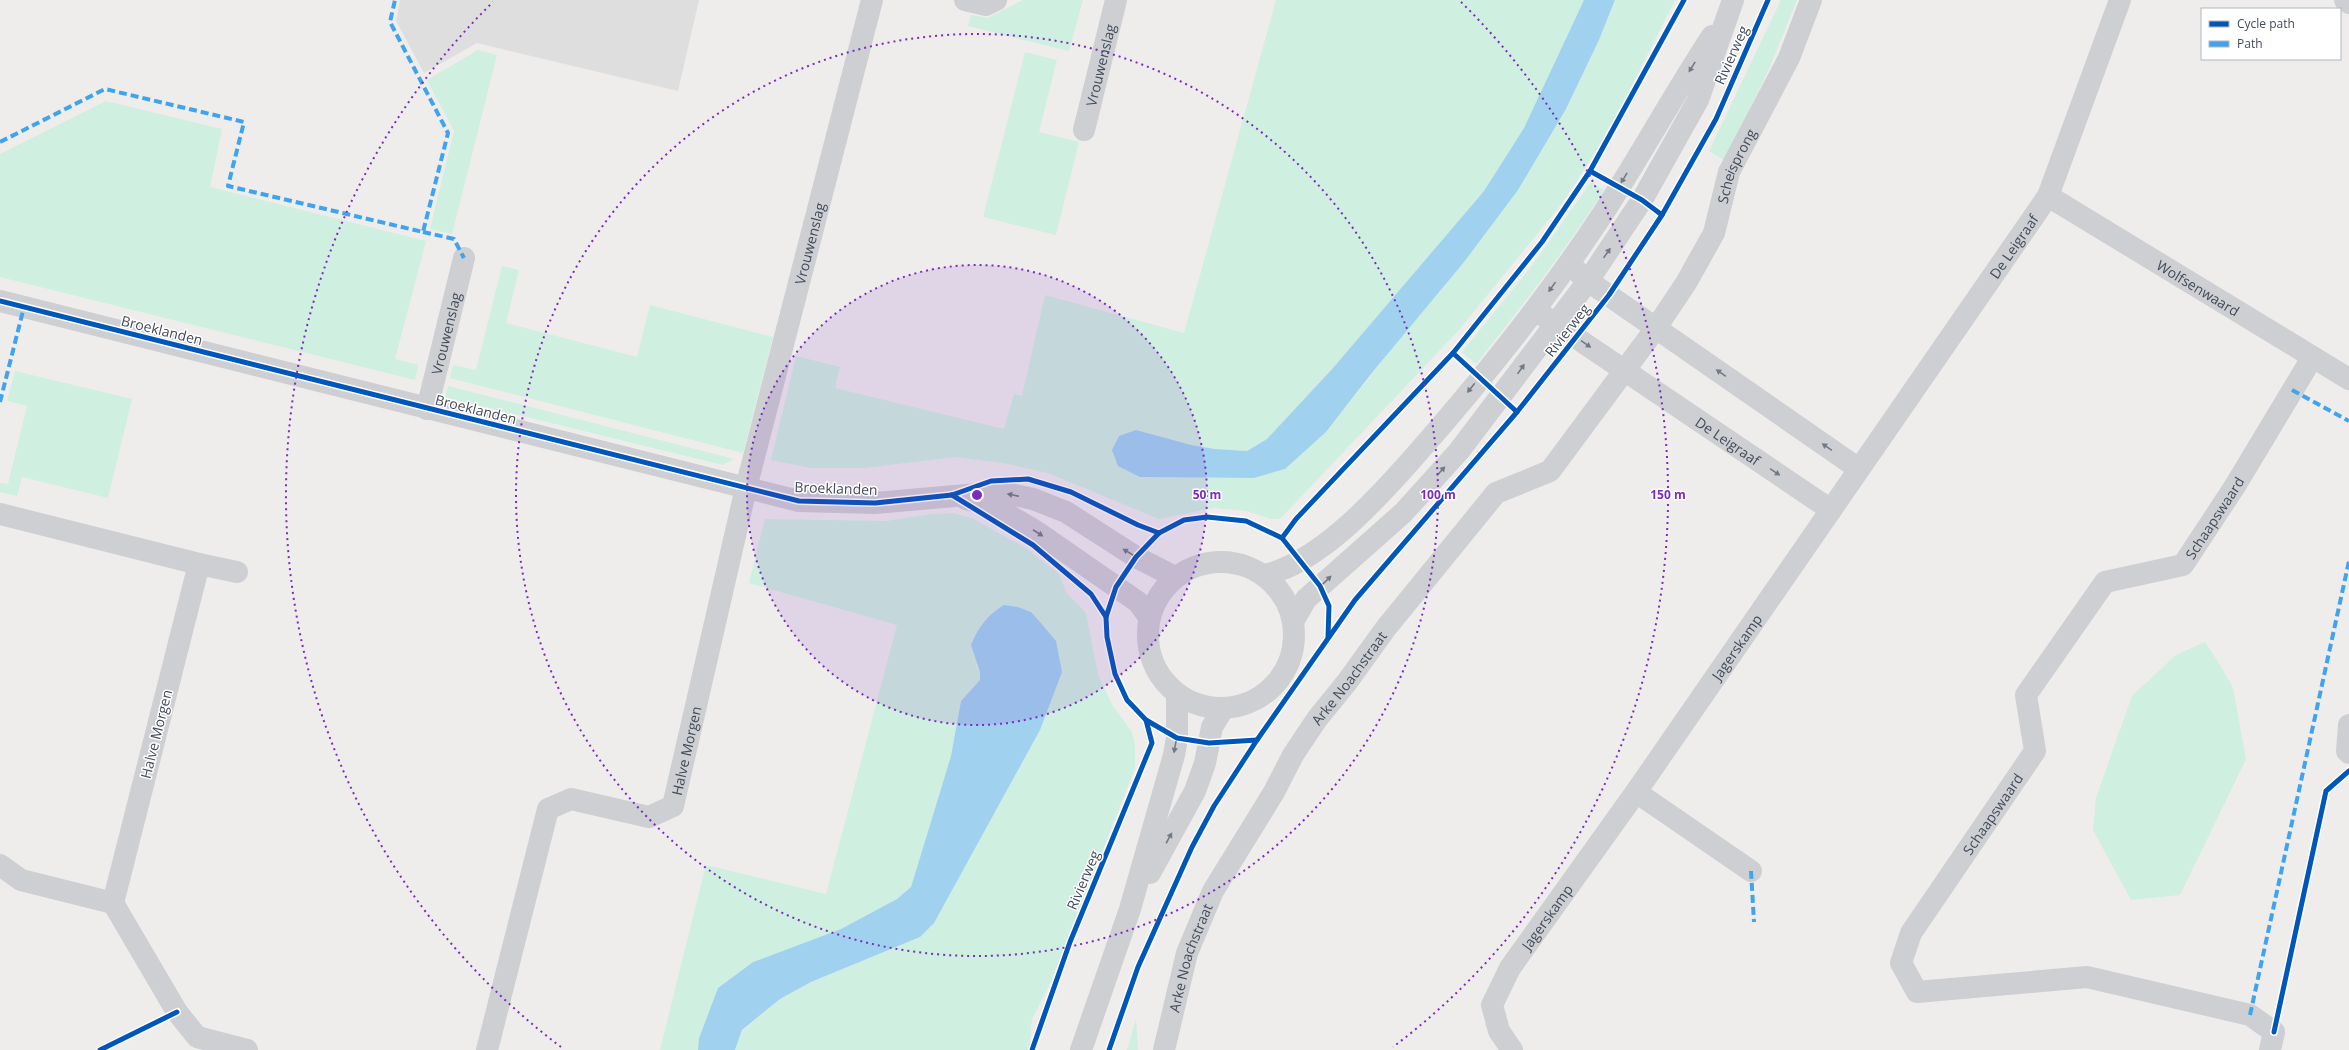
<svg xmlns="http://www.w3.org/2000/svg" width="2349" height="1050" viewBox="0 0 2349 1050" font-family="'Open Sans',sans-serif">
  <rect width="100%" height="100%" fill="#eeedec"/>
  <polygon fill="#dfdede" points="400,0 699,0 678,91 477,43 424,73 396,21"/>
  <g fill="#cfefe0">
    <polygon points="1023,0 1083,0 1069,51 968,26 971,15 988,18"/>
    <polygon points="1276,0 1584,0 1524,128 1484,191 1333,368 1267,439 1247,451 1215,449 1191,445 1140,477 1254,478 1285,469 1326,432 1518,190 1566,109 1599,40 1615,0 1675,0 1608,133 1563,202 1458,331 1280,519 1271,519 1247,511 1213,508 1159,519 1048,473 1003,463 954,457 865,468 811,468 771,460 796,356 840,367 835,388 1004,429 1014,394 1022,396 1045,295 1184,333"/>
    <polygon points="1781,0 1797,0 1769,69 1725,161 1709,151"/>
    <polygon points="478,50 497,55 452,234 430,229 454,131 427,80"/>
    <polygon points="1025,52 1057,60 1039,132 1079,142 1056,235 983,217"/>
    <polygon points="106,101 222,129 210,187 426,241 395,359 418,365 415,380 0,277 0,154"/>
    <path d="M1591,182L1604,190C1565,251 1521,307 1476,364L1462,352L1531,267Z"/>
    <polygon points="502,266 519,270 506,323 637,357 650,305 773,337 743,453 450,378 453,365 476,370"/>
    <polygon points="15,371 132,399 108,498 22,477 17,496 0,492 0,483 8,484 27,406 7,401"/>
    <polygon points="448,386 734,459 723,465 445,397"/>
    <polygon points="953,513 972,518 1027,549 1059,574 1066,592 1086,613 1098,675 1113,706 1132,732 1135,745 1135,768 1050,984 1032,1019 1029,1050 735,1050 742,1031 780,999 811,982 920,937 1040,622 1031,612 1018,607 976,665 980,672 980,680 961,701 951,756 911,887 897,899 841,929 753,962 718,988 699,1038 698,1050 660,1050 706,865 826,894 897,625 749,583 765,519 887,521 931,514"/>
    <polygon points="2205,642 2220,665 2233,688 2246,759 2180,895 2131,900 2093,830 2096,798 2132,696 2176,655"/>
    <polygon points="1136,1019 1138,1050 1127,1050"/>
  </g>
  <g fill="#a0d2f0">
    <polygon points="1584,0 1615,0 1599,40 1566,109 1518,190 1464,262 1371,374 1326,432 1285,469 1254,478 1140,477 1118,466 1112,450 1119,436 1136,430 1191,445 1215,449 1247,451 1267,439 1333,368 1484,191 1524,128"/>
    <path d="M1004,605L1018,607L1031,612L1040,622L1056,641L1062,672L1040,730L934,923L920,937L811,982L780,999L742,1030L735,1050H698L699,1038L718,988L753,962L841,929L897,899L911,887L951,756L961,701L980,680V672L971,645C978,628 987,615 1004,605Z"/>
  </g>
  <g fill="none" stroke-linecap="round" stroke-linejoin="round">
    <g stroke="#cdcfd2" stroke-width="22">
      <polyline points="965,0 986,5 996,0"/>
      <polyline points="2345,0 2349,3"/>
      <path id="s1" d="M1084,130L1116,0"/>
      <path id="s2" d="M2048,196L2349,379"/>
      <polyline points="1569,264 1588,281 1859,469"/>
      <path id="s3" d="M1535,310L1831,510"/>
      <path id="s4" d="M427,409L464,258"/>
      <polyline points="0,514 199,564 113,903"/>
      <polyline points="199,564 237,572"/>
      <polyline points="2349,725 2347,751 2349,753"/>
      <polyline points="1636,792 1751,871"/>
      <polyline points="0,865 21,880 113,903 177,1012 197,1037 247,1050"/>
      <path id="s5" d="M487,1050L548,809L571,799L649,817L673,806L746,488L872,0"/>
      <path id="s6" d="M1164,1050L1187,953L1213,891L1274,792L1293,755L1317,719L1347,682L1386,628L1496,493L1550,471L1656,328L1686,283L1714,233L1729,172L1789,58L1811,0"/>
      <path id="s7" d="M1512,1050L1499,1031L1492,1005L1510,968L1636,792L2048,196L2120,0"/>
      <path id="s8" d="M2270,1050L2274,1032L2250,1015L2087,977L1917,992L1901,963L1911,933L2035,751L2026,695L2105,582L2183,565L2235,486L2312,358"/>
    </g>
    <g stroke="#cdcfd2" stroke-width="22">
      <polyline points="0,301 799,501 875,503 1001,492 1033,499 1066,512 1136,557 1175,577"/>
      <polyline points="966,499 995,507 1037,532 1138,602 1149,617"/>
      <circle cx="1221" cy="635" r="73"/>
      <path d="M1265,575C1320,562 1377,499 1414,457C1481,381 1546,300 1602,215C1640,156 1674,94 1712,36"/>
      <polyline points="1294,620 1306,599 1403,513 1459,451 1588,281 1642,200 1698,100 1733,0"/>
      <polyline points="1150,873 1195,791 1205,763 1212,727 1223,709"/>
      <polyline points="1081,1050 1130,909 1174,755 1177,738 1177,695"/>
    </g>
    <g stroke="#3fa4ed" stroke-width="4" stroke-dasharray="8 4" stroke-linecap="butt">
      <polyline points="0,142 105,89 244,122 228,186 423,232 448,133 390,22 395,0"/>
      <polyline points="423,232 454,239 464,258"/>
      <polyline points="2292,390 2349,421"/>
      <polyline points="0,402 24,307"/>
      <polyline points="1751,871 1754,922"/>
      <polyline points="2250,1015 2349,561"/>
    </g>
    <g stroke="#fff" stroke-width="8">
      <g id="cycleway">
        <polyline points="1590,171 1642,200 1662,215"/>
        <polyline points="0,301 799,501 875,503 952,495 991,481 1028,479 1071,492 1138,525 1159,533"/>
        <polyline points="1453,353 1517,412"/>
        <polyline points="952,495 1033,545 1091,594 1106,617"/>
        <polyline points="1282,538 1296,519 1453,353 1542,242 1590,171 1684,0"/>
        <polyline points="1257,740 1209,743 1177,738 1146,720 1127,700 1115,674 1107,637 1106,617 1116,587 1136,557 1159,533 1184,520 1207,517 1246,521 1282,538 1320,586 1329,606 1328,637"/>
        <polyline points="2274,1032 2326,791 2349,771"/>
        <polyline points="100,1050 177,1012"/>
        <polyline points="1032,1050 1070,942 1152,743 1146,720"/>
        <polyline points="1109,1050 1138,967 1192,847 1214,806 1257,740 1355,600 1517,412 1609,295 1662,215 1716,119 1768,0"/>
      </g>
    </g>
    <use href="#cycleway" stroke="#0057b8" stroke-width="5"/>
  </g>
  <defs><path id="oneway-solid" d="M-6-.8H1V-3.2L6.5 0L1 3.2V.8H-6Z"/></defs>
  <g fill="#737984">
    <use href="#oneway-solid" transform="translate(1692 67) rotate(122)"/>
    <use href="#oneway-solid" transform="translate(1624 178) rotate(121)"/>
    <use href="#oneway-solid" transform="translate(1607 253) rotate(-55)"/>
    <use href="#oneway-solid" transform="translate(1552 287) rotate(126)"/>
    <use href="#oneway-solid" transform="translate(1586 344) rotate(34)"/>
    <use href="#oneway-solid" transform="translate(1521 369) rotate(-55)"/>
    <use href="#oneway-solid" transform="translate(1721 373) rotate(-145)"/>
    <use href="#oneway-solid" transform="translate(1471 388) rotate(129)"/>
    <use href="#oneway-solid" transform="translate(1827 447) rotate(-145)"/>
    <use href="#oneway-solid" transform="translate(1441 471) rotate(-48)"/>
    <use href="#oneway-solid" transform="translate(1775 472) rotate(34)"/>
    <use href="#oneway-solid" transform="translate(1013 495) rotate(-168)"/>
    <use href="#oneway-solid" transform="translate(1038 533) rotate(33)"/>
    <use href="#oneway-solid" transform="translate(1128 552) rotate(-149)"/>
    <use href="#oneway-solid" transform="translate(1327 580) rotate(-44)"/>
    <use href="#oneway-solid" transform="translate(1175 747) rotate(100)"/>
    <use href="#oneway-solid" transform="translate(1169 838) rotate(-61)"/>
  </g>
  <circle cx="977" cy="495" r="230" fill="#7b2cbf" fill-opacity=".12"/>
  <g fill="none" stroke="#7b2cbf" stroke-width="2" stroke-dasharray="2 4">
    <circle cx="977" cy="495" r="230"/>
    <circle cx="977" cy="495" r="461"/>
    <path d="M561 1047A691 691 0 0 1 493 2M1461 2A691 691 0 0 1 1393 1047"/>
  </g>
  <g text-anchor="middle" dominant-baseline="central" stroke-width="3" stroke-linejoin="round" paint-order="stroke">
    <g font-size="14" fill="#434b5a" stroke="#fff">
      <text transform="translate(1731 55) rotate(-66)">Rivierweg</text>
      <text stroke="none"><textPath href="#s1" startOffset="67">Vrouwenslag</textPath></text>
      <text stroke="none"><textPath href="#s6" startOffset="1075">Scheisprong</textPath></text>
      <text stroke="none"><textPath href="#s5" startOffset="959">Vrouwenslag</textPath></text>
      <text stroke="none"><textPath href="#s7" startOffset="971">De Leigraaf</textPath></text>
      <text stroke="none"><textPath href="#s2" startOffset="176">Wolfsenwaard</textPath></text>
      <text transform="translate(162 330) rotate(14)">Broeklanden</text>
      <text transform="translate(1567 330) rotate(-52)">Rivierweg</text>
      <text stroke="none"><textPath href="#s4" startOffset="78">Vrouwenslag</textPath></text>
      <text transform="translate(476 409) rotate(14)">Broeklanden</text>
      <text stroke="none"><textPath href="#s3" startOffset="233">De Leigraaf</textPath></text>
      <text transform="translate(836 488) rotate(2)">Broeklanden</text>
      <text stroke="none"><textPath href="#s8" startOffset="1002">Schaapswaard</textPath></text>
      <text stroke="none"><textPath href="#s7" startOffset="484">Jagerskamp</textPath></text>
      <text stroke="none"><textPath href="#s6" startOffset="420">Arke Noachstraat</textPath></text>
      <text transform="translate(156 734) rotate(-76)">Halve Morgen</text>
      <text stroke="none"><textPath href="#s5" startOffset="437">Halve Morgen</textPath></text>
      <text stroke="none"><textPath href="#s8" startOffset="595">Schaapswaard</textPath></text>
      <text transform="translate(1083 880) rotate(-67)">Rivierweg</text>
      <text stroke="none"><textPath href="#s7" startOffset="154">Jagerskamp</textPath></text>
      <text stroke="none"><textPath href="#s6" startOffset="96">Arke Noachstraat</textPath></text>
    </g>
  </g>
  <circle cx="977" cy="495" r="6" fill="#7b2cbf" stroke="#fff" stroke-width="2"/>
  <g font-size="12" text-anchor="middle" font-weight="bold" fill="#7b2cbf" stroke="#fff" stroke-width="3" stroke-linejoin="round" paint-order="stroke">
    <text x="1207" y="499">50 m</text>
    <text x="1438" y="499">100 m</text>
    <text x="1668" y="499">150 m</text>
  </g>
  <rect x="2201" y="8" width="140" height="52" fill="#ffffff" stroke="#b4b7bd"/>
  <rect x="2209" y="21" width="20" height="6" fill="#0057b8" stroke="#b4b7bd"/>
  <text x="2237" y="28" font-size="12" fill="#434b5a">Cycle path</text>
  <rect x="2209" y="41" width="20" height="6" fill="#3fa4ed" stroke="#b4b7bd"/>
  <text x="2237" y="48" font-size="12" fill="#434b5a">Path</text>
</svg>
